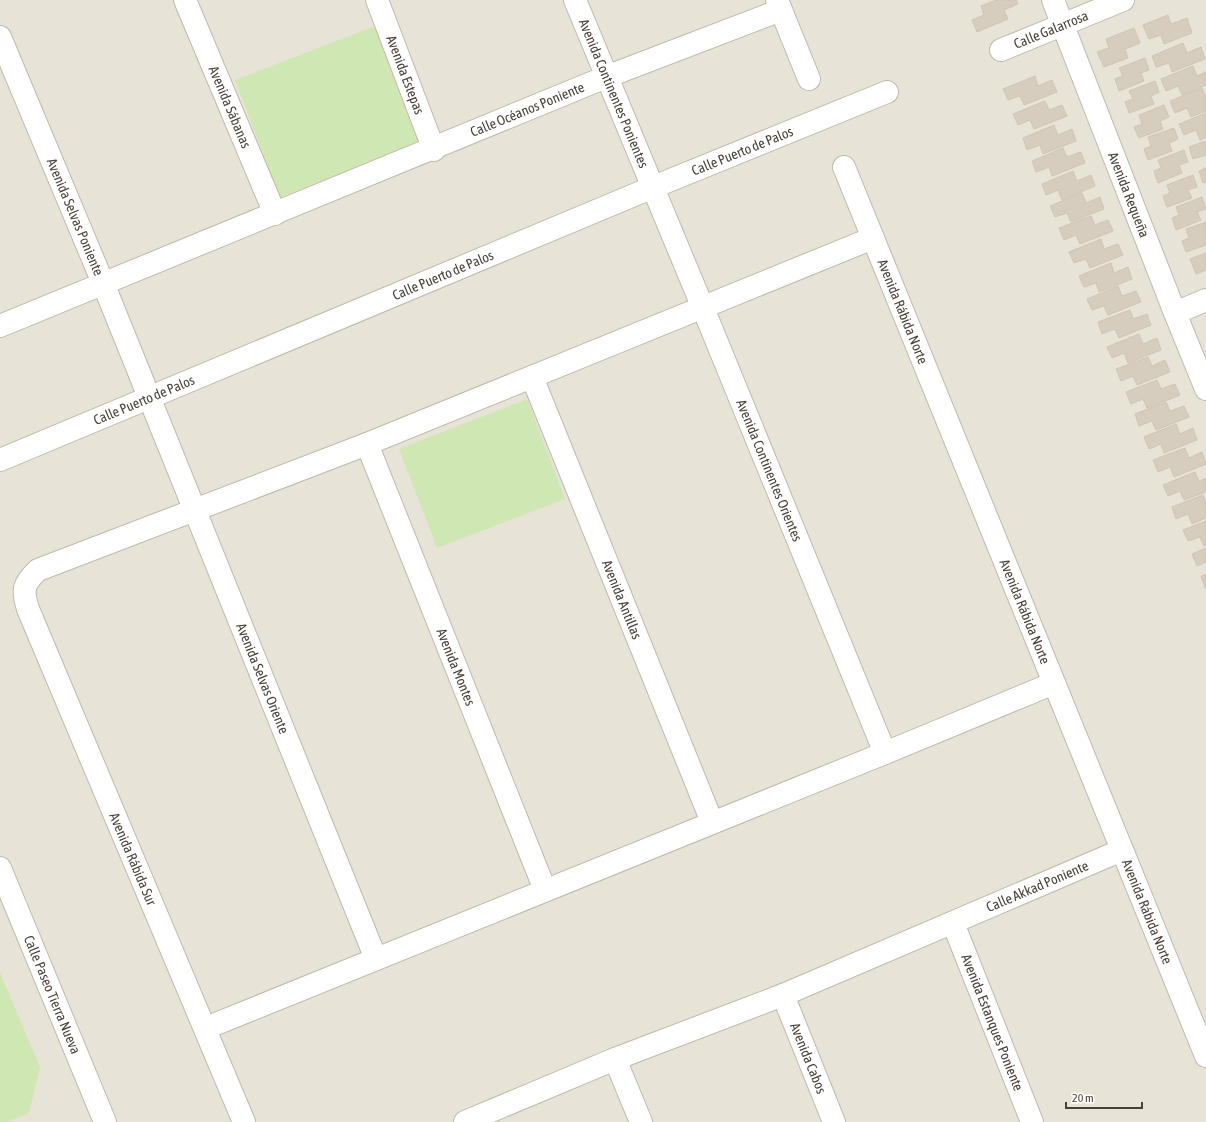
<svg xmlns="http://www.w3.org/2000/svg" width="1206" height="1122" viewBox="0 0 1206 1122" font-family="'Asap Condensed',sans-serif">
  <rect width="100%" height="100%" fill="#f4f1e9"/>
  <rect fill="#e8e3d7" x="0" y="0" width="1206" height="1122"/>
  <g fill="#cfe7b2">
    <polygon points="375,26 420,143 280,197 235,80"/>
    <polygon points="527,399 565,499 437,548 399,449"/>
    <polygon points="0,973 40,1067 29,1113 7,1122 0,1122"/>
  </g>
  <g fill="#d6cdbe" stroke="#d0c5b2">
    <polygon points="996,0 1016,0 1018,4 1004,10 1008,19 977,32 972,20 984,15 981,6"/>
    <polygon points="1168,15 1171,24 1187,18 1192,33 1164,44 1161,35 1149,39 1143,25"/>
    <polygon points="1134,28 1140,43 1125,49 1128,58 1104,67 1097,52 1109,48 1106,39"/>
    <polygon points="1183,43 1187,53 1201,47 1205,59 1172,72 1169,63 1156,67 1152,56"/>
    <polygon points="1145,58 1149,70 1141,73 1144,81 1119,91 1115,79 1123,76 1119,68"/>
    <polygon points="1193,66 1197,76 1206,72 1206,85 1182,95 1178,86 1166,91 1161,79"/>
    <polygon points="1035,76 1038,86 1052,80 1057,92 1024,105 1020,96 1008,100 1003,89"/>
    <polygon points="1155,81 1159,92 1151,96 1154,104 1129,113 1125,102 1133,99 1129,91"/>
    <polygon points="1202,88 1206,98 1206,111 1191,117 1187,108 1175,113 1170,101"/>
    <polygon points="1045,101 1049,110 1062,105 1067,116 1034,129 1030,120 1018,125 1013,114"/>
    <polygon points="1164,105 1169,117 1160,121 1163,129 1139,138 1134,127 1142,124 1139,115"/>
    <polygon points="1206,113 1206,137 1200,140 1196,130 1184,135 1179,124"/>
    <polygon points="1054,125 1058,135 1072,129 1076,141 1043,154 1040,145 1027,150 1023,138"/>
    <polygon points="1174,128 1178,139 1169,143 1172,151 1148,160 1144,149 1151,146 1148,137"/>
    <polygon points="1206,141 1206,155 1193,159 1189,147"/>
    <polygon points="1063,148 1067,157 1081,152 1085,163 1052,176 1049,167 1036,172 1032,161"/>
    <polygon points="1184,150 1188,162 1179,165 1182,173 1158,183 1154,171 1161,168 1158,160"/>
    <polygon points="1206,168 1206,182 1203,183 1199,171"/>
    <polygon points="1073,171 1077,181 1091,175 1095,186 1062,200 1058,190 1046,195 1042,184"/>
    <polygon points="1193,175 1197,187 1188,190 1192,198 1167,207 1163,196 1170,193 1167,185"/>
    <polygon points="1082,193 1086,203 1100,197 1104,209 1071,222 1067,213 1055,217 1050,206"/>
    <polygon points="1202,197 1206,209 1197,212 1201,220 1176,230 1172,218 1179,215 1176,207"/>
    <polygon points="1091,216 1095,225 1108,220 1113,231 1080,244 1076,235 1064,240 1059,228"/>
    <polygon points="1206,222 1206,245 1186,252 1182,241 1189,238 1186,229"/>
    <polygon points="1101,239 1104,249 1118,244 1123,255 1090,268 1086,259 1074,263 1069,252"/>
    <polygon points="1206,253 1206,270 1196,274 1190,259"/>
    <polygon points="1111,263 1114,273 1128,267 1132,279 1099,292 1096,283 1084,287 1079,276"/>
    <polygon points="1118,286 1122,296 1136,291 1141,302 1108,315 1104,306 1092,310 1087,299"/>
    <polygon points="1130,310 1133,319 1147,314 1151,325 1119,338 1115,329 1102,334 1098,322"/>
    <polygon points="1139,334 1143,344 1157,338 1161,350 1128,363 1124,353 1112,358 1107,347"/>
    <polygon points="1148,357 1152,366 1165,360 1170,372 1137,385 1133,376 1121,381 1116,369"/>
    <polygon points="1157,380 1161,389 1175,384 1180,395 1147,408 1143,399 1131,404 1126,392"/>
    <polygon points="1166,402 1170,411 1184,406 1189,417 1156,430 1152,421 1139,426 1135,414"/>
    <polygon points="1176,424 1180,434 1193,428 1197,440 1164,453 1161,444 1149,449 1144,437"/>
    <polygon points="1185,448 1189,458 1202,452 1206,464 1174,477 1170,467 1158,472 1153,460"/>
    <polygon points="1195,472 1199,481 1206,478 1206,492 1184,500 1180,491 1168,496 1163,485"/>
    <polygon points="1203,495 1206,502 1206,518 1192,524 1188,514 1176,519 1172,507"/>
    <polygon points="1206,521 1206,545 1204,546 1200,537 1188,541 1183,530"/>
    <polygon points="1206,548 1206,562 1197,566 1192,554"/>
    <polygon points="1206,574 1206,588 1205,588 1201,576"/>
  </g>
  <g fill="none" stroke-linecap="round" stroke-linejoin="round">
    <g stroke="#bfb9ab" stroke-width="24">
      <g id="minor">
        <path id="s1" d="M185,0L275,214"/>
        <path id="s2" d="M377,0L434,150"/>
        <path id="s3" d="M575,0L703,308L885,753"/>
        <polyline points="777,0 809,79"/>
        <path id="s4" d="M1053,0L1175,313L1206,389"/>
        <path id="s5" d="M0,37L103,283L376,959"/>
        <path id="s6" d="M1001,50L1123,0"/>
        <path id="s7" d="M844,167L1206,1056"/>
        <polyline points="1175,313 1206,300"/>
        <path id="s8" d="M0,326L606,77L781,10"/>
        <path id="s9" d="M532,377L712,822"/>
        <path id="s10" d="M367,444L545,890"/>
        <path id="s11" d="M0,460L651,188L887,92"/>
        <path id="s12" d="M0,868L105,1122"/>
        <path id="s13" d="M953,923L1032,1122"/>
        <path id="s14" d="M783,995L834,1122"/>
        <polyline points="206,1028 885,753 1054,683"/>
        <polyline points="615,1059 641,1122"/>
        <path d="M244,1122L28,609C22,590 23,584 38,570L367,444L873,238"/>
        <path id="s15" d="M465,1122L615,1059L783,995L1122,850"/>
      </g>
    </g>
    <use href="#minor" stroke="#fff" stroke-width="22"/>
  </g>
  <g text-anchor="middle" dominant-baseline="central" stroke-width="3" stroke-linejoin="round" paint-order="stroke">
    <g font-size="14" fill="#484137" stroke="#fff">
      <text stroke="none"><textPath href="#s6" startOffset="54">Calle Galarrosa</textPath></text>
      <text stroke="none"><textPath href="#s2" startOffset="80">Avenida Estepas</textPath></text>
      <text stroke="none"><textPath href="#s3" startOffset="101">Avenida Continentes Ponientes</textPath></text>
      <text stroke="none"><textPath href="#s1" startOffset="116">Avenida Sábanas</textPath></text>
      <text stroke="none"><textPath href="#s8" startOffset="570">Calle Océanos Poniente</textPath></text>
      <text stroke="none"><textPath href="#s11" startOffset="804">Calle Puerto de Palos</textPath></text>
      <text stroke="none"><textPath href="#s4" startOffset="209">Avenida Requeña</textPath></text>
      <text stroke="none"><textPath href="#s5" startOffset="195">Avenida Selvas Poniente</textPath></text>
      <text stroke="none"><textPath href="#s11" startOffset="480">Calle Puerto de Palos</textPath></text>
      <text stroke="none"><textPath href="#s7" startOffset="156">Avenida Rábida Norte</textPath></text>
      <text stroke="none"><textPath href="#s11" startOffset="156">Calle Puerto de Palos</textPath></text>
      <text stroke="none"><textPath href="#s3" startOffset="509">Avenida Continentes Orientes</textPath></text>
      <text stroke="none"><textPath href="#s9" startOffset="240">Avenida Antillas</textPath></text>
      <text stroke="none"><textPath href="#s7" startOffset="480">Avenida Rábida Norte</textPath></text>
      <text stroke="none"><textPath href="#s10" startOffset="240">Avenida Montes</textPath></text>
      <text stroke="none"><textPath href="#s5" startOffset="693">Avenida Selvas Oriente</textPath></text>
      <text transform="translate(133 859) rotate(67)">Avenida Rábida Sur</text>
      <text stroke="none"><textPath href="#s15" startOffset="619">Calle Akkad Poniente</textPath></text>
      <text stroke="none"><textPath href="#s7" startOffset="804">Avenida Rábida Norte</textPath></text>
      <text stroke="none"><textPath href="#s12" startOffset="137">Calle Paseo Tierra Nueva</textPath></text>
      <text stroke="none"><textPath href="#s13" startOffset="107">Avenida Estanques Poniente</textPath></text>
      <text stroke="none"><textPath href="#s14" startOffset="68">Avenida Cabos</textPath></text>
    </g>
  </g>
  <path d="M1066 1102v6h76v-6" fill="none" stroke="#484137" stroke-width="2"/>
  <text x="1072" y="1102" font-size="12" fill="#484137" stroke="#ffffff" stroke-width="3" paint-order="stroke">20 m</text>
</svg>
